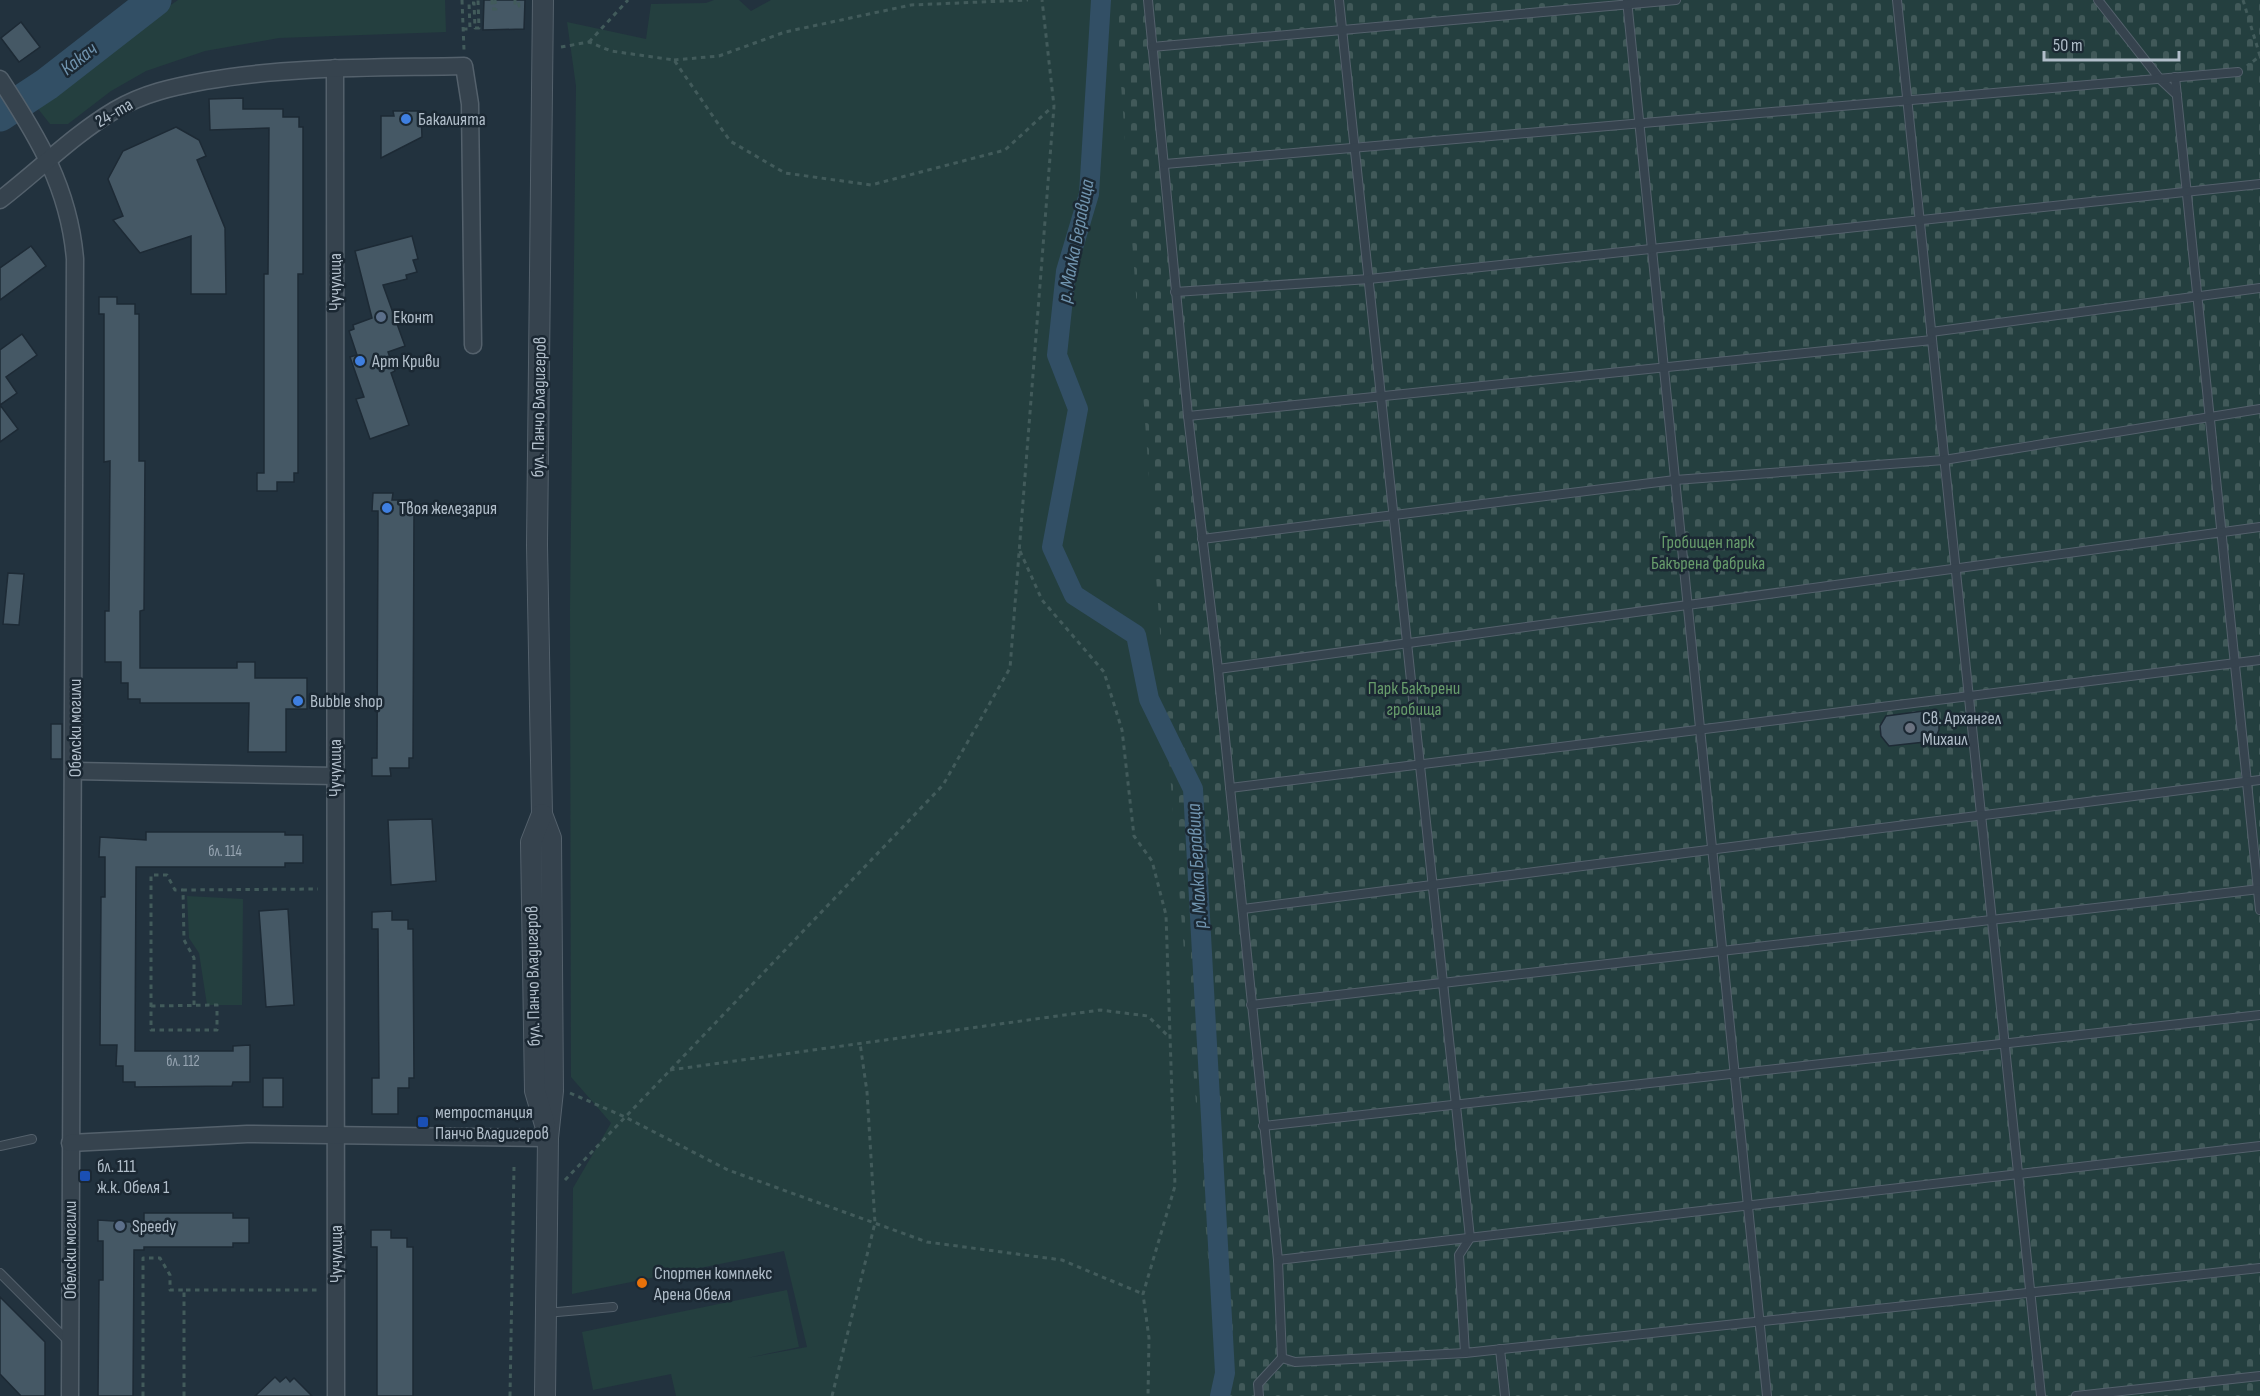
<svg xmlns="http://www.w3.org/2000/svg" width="2260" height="1396" viewBox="0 0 2260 1396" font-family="'Sofia Sans Condensed',sans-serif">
  <defs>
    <pattern id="cemetery-stones" width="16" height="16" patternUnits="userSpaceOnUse" patternTransform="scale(1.5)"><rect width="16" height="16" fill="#243f3f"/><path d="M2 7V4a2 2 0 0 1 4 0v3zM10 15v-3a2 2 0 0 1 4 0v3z" fill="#415959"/></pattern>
  </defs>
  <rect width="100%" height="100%" fill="#22323e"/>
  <g fill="#243f3f">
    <polygon points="178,0 445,0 446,32 279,38 205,51 146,71 111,91 68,124 50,124 32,101"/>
    <polygon points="714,0 739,0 751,11 771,0 2260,0 2260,1396 676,1396 671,1374 593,1390 582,1332 787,1290 799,1347 747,1358 807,1347 784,1251 572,1294 573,1188 611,1123 571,1077 570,609 576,86 567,22 646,39 651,4 706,3"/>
    <polygon points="187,896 243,899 242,1005 207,1005 199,953 189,938"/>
  </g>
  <polygon fill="url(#cemetery-stones)" points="1115,0 2260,0 2260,1396 1219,1396 1171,786"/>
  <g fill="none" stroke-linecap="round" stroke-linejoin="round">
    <polyline stroke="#324f65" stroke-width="20" points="1101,0 1089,194 1066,271 1057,355 1078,409 1052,547 1074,595 1136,635 1149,699 1193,789 1225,1373 1220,1396"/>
    <polyline stroke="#324f65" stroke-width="33" points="0,115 47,84 155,0"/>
  </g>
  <g fill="#455865" stroke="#1d2a35" stroke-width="1.5">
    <polygon points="484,0 525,0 524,29 483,30"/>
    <polygon points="21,22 40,47 19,62 1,38"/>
    <polygon points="243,98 243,109 283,109 283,117 299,117 299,127 303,127 303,274 298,274 298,473 294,473 294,482 277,482 277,491 257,491 257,473 264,473 264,274 268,274 269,128 210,130 209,99"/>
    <polygon points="393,111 421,111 422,137 381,158 381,116 394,116"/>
    <polygon points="176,127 199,140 206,156 197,160 225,228 226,294 191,294 191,236 140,253 113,220 123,216 108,179 123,151"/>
    <polygon points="412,236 418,259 413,260 417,272 406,275 407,279 383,285 405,346 388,352 395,371 391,373 409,425 370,439 356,399 364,397 350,357 357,355 349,331 354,329 353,325 372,318 355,251"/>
    <polygon points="31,246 46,266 0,300 0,268"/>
    <polygon points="99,297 117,297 117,304 135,304 135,314 139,314 139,461 145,461 144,610 140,611 140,668 237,668 237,662 255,662 255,678 307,678 307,709 286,709 286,752 248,752 249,703 140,703 140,699 128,699 128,683 121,683 121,662 105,662 105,611 109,611 110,461 104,462 104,314 99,314"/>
    <polygon points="22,334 37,355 6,377 17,393 0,405 0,350"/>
    <polygon points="0,405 18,429 0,442"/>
    <polygon points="373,493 393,493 392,500 410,500 410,511 414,511 413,758 409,758 409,768 390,768 391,776 372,776 372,758 377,758 378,525 378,511 372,511"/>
    <polygon points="8,573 24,574 19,625 3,624"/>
    <polygon points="1931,710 1939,719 1939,730 1934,741 1889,746 1881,736 1880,726 1886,716"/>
    <rect x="51" y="724" width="11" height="35"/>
    <polygon points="432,819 436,881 391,885 388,820"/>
    <polygon points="146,832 285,832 285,835 303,835 303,863 285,863 285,867 136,867 135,1051 233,1051 233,1046 250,1045 250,1082 233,1082 232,1086 135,1087 135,1082 123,1082 123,1066 116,1066 117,1045 100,1045 101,897 105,897 105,857 99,857 100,837 146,840"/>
    <polygon points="288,909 294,1005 266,1007 259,911"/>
    <polygon points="392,911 392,920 408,920 408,929 413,929 414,1078 409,1078 409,1088 398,1088 398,1114 372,1114 372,1078 379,1078 378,929 372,929 372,912"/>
    <rect x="263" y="1078" width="20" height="29"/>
    <polygon points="144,1213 233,1213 233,1218 249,1218 249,1243 233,1243 233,1247 144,1247 144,1250 134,1250 133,1396 98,1396 99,1280 103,1280 103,1241 98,1241 98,1220 144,1223"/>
    <polygon points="371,1230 391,1230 391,1238 407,1238 407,1247 413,1247 413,1396 377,1396 377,1247 371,1247"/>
    <polygon points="0,1297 45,1342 45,1396 21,1396 0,1374"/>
    <polygon points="275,1377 280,1382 286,1377 290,1382 294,1378 312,1396 255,1396"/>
  </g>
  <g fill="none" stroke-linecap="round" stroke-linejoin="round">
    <g stroke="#54616c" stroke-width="10">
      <g id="service">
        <polyline points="1148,0 1188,416 1218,669 1278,1260 1282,1358 1295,1362 1465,1353 2260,1268"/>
        <polyline points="1339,0 1470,1238 1459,1255 1465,1353"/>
        <polyline points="1627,0 1767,1396"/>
        <polyline points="1897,0 2041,1396"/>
        <polyline points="2098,0 2160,79 2177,95"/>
        <polyline points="1152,47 1676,0"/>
        <polyline points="2175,77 2260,910"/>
        <polyline points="1165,164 2238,72"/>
        <polyline points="1175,292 1369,279 2260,184"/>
        <polyline points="1931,332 2260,288"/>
        <polyline points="1188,416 1932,340"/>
        <polyline points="1202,539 1675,480 1944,460 2260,409"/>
        <polyline points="1218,669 2260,527"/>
        <polyline points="1230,788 2260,660"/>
        <polyline points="1243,909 2260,780"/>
        <polyline points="1251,1005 2260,889"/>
        <polyline points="1263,1126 2260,1015"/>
        <polyline points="0,1146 32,1139"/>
        <polyline points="1278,1260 2260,1146"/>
        <polyline points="0,1273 70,1343"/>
        <polyline points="546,1313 613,1307"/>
        <polyline points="1500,1349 1505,1396"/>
        <polyline points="1259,1396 1258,1384 1282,1358"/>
        <polyline points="2076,1396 2260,1376"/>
      </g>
    </g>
    <g stroke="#54616c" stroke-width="19">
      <g id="minor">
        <polyline points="335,68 336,1396"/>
        <path d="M0,79C38,137 69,188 75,259L70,1396"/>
        <path d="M0,200C39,170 73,135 115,110C144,93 173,87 205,81C290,66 378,68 464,66L470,104L473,345"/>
        <polyline points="75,771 335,776"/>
        <polyline points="70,1143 247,1134 548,1138"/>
      </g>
    </g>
    <g stroke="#54616c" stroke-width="22">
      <g id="tertiary">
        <polyline points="543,0 537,545 542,814 551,838 553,1091 548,1138 545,1396"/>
        <polyline points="542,814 531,842 535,1091 545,1125"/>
      </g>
    </g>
    <g stroke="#425b5b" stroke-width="3" stroke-dasharray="4.5 4.5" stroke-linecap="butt">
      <polyline points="462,0 464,50"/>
      <polyline points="492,0 492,9 496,9 495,0"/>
      <polyline points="515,0 515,6 519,6 518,0"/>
      <polyline points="2243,0 2260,56 2247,66"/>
      <polyline points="463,29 470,29 469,3 474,3 475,28 479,28 478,0"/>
      <polyline points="589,42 628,0"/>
      <polyline points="561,47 589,42 611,51 674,60 730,141 785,173 871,185 1005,150 1052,107"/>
      <polyline points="674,60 719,56 785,32 911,5 1028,0"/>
      <polyline points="1020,551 1042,600 1104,672 1122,730 1134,836 1152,861 1166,915 1175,1186 1143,1294 1149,1338 1148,1396"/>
      <polyline points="194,1005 194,958 184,940 183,890 318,889"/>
      <polyline points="151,1006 217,1005 217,1030 151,1030 151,875 167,875 175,890 183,890"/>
      <polyline points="670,1070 1100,1010 1148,1016 1169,1037"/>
      <polyline points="570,1093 625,1117 728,1170 927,1242 1062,1260 1143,1294"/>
      <polyline points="565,1180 943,785 1010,668 1054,106 1042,0"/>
      <polyline points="143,1396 143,1258 160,1258 170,1275 170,1290 184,1290"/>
      <polyline points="184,1396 184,1290 319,1290"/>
      <polyline points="510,1396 514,1167"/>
      <polyline points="832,1396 875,1223 867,1092 860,1043"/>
    </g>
    <use href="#service" stroke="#36434e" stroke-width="8"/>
    <use href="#minor" stroke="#36434e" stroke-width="16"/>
    <use href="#tertiary" stroke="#36434e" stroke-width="20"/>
  </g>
  <g fill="#3f7fe0" stroke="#1b2833" stroke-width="2">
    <circle cx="406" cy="119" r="6"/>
    <circle cx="360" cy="361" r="6"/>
    <circle cx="387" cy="508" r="6"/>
    <circle cx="298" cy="701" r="6"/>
  </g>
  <g fill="#5c6f8a" stroke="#1b2833" stroke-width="2">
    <circle cx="381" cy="317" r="6"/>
    <circle cx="120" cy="1226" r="6"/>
  </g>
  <circle fill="#6b7280" stroke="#1b2833" stroke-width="2" cx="1910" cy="728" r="6"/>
  <g fill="#1a4fb4" stroke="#1b2833" stroke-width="2">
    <rect x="417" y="1116" width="12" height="12" rx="3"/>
    <rect x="79" y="1170" width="12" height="12" rx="3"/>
  </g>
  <circle fill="#e8710a" stroke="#1b2833" stroke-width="2" cx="642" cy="1283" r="6"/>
  <g text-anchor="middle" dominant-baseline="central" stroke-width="5" stroke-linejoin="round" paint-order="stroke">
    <g font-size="15" fill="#96a4b1">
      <text x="225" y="851">бл. 114</text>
      <text x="183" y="1061">бл. 112</text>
    </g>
    <g font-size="18" fill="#b1beca" stroke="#1b2833">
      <text transform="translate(114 113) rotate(-30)">24-та</text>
      <text transform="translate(335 282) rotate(-90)">Чучулица</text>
      <text transform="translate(539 407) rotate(-89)">бул. Панчо Владигеров</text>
      <text transform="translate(75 728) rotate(-90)">Обелски могили</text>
      <text transform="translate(335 768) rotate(-90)">Чучулица</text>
      <text transform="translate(533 976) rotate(-91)">бул. Панчо Владигеров</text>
      <text transform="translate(70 1250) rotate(-90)">Обелски могили</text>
      <text transform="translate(336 1254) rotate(-90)">Чучулица</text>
    </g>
    <g font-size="18" fill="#b1beca" stroke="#1b2833" text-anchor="start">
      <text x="418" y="119">Бакалията</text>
      <text x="393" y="317">Еконт</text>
      <text x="372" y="361">Арт Криви</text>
      <text x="399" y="508">Твоя железария</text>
      <text x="310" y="701">Bubble shop</text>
      <text x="1922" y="718">Св. Архангел<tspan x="1922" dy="21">Михаил</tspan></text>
      <text x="435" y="1112">метростанция<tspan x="435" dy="21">Панчо Владигеров</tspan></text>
      <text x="97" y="1166">бл. 111<tspan x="97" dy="21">ж.к. Обеля 1</tspan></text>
      <text x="132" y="1226">Speedy</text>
      <text x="654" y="1273">Спортен комплекс<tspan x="654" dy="21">Арена Обеля</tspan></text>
    </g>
    <g font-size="18" fill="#679c6b" stroke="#1b2833">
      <text x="1708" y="542">Гробищен парк<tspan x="1708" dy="21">Бакърена фабрика</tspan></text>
      <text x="1414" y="688">Парк Бакърени<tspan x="1414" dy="21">гробища</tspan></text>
    </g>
    <g font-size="20" font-style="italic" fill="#7094af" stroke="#1b2833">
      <text transform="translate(79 59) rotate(-38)">Какач</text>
      <text transform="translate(1076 241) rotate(-79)">р. Малка Беравица</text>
      <text transform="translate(1197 866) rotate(-93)">р. Малка Беравица</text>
    </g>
  </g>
  <path d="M2044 51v9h135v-9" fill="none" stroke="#b1beca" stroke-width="3"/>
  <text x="2053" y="51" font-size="18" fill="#b1beca" stroke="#1b2833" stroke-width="4.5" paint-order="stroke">50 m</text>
</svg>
